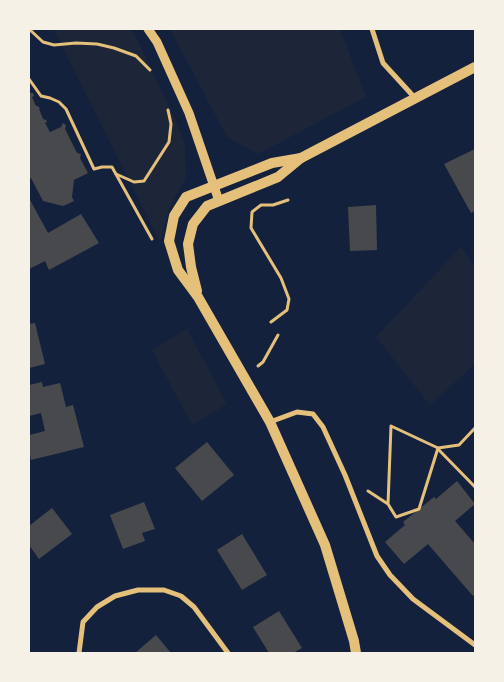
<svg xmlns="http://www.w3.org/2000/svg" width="504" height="682" viewBox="0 0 504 682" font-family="Merriweather,serif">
  <rect width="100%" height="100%" fill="#14213d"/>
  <g fill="#1d2539">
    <polygon points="58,29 130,29 135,35 179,128 185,145 186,177 170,207 160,242 55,32"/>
    <polygon points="170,29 340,29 366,97 258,154 227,137"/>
    <polygon points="461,247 475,267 475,364 430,405 376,337"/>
    <polygon points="187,329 227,404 192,425 152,350"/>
  </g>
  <g fill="#48494c">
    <polygon points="29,93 33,93 34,96 32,97 36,106 38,106 40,109 39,109 43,119 46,120 47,122 45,123 50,132 61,127 63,123 66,125 65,129 77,153 81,154 80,158 88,173 74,180 72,197 74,201 63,206 43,201 31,178 29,179"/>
    <polygon points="475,149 475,211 471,213 444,164"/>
    <polygon points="29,198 48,233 81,214 99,243 49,270 45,261 29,269"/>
    <polygon points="376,205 377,250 350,251 348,207"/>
    <polygon points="35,323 45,364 29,368 29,324"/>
    <polygon points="42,382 43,387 60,383 66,407 73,405 84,447 31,460 29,450 29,435 45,431 41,413 29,416 29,385"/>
    <polygon points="207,442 234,475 202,501 175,468"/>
    <polygon points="457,481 475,504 455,521 475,544 475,594 473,596 428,544 404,564 385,542 405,525 403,522 434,497 436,499"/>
    <polygon points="144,502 155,529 142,533 145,541 123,549 110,515"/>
    <polygon points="52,508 72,534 39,559 29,545 29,526"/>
    <polygon points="242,534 267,575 242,590 217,550"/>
    <polygon points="279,611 302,648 293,653 269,653 253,627"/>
    <polygon points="156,635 171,653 135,653"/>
  </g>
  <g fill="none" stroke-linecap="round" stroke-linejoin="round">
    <g stroke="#e5c07b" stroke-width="3">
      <polyline points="29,29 43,42 54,45 76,43 97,44 114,48 136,56 150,70"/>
      <polyline points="29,79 41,96 50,98 59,102 66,109 94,169 102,167 112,167 152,239"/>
      <polyline points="116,174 134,182 144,181 169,142 171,124 168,110"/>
      <polyline points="271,322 287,310 289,299 281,278 251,228 252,212 261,205 273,205 288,200"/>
      <polyline points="258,366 263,362 278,335"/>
      <polyline points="438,448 459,445 475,428"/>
      <polyline points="438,449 475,487"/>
      <polyline points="368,491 388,504 391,426 438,448 419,509 396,517 388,504"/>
    </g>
    <g stroke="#e5c07b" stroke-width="5">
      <polyline points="372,29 383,63 415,98"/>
      <polyline points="270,422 297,412 313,414 323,427 345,475 377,556 390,575 413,599 475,645"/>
      <polyline points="79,653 83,622 97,607 115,596 138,590 164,590 181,596 194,607 228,653"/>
    </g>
    <polyline stroke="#e5c07b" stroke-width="9" points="148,29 157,42 189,113 219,201"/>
    <g stroke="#e5c07b" stroke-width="10">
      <polyline points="301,158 272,163 186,197 174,216 169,241 178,270 198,297 270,422 325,545 354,641 356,653"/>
      <polyline points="197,291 191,267 188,244 193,224 207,206 278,177 301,158 475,67"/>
    </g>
  </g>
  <rect width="504" height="682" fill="none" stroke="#f6f1e7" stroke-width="60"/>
</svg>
